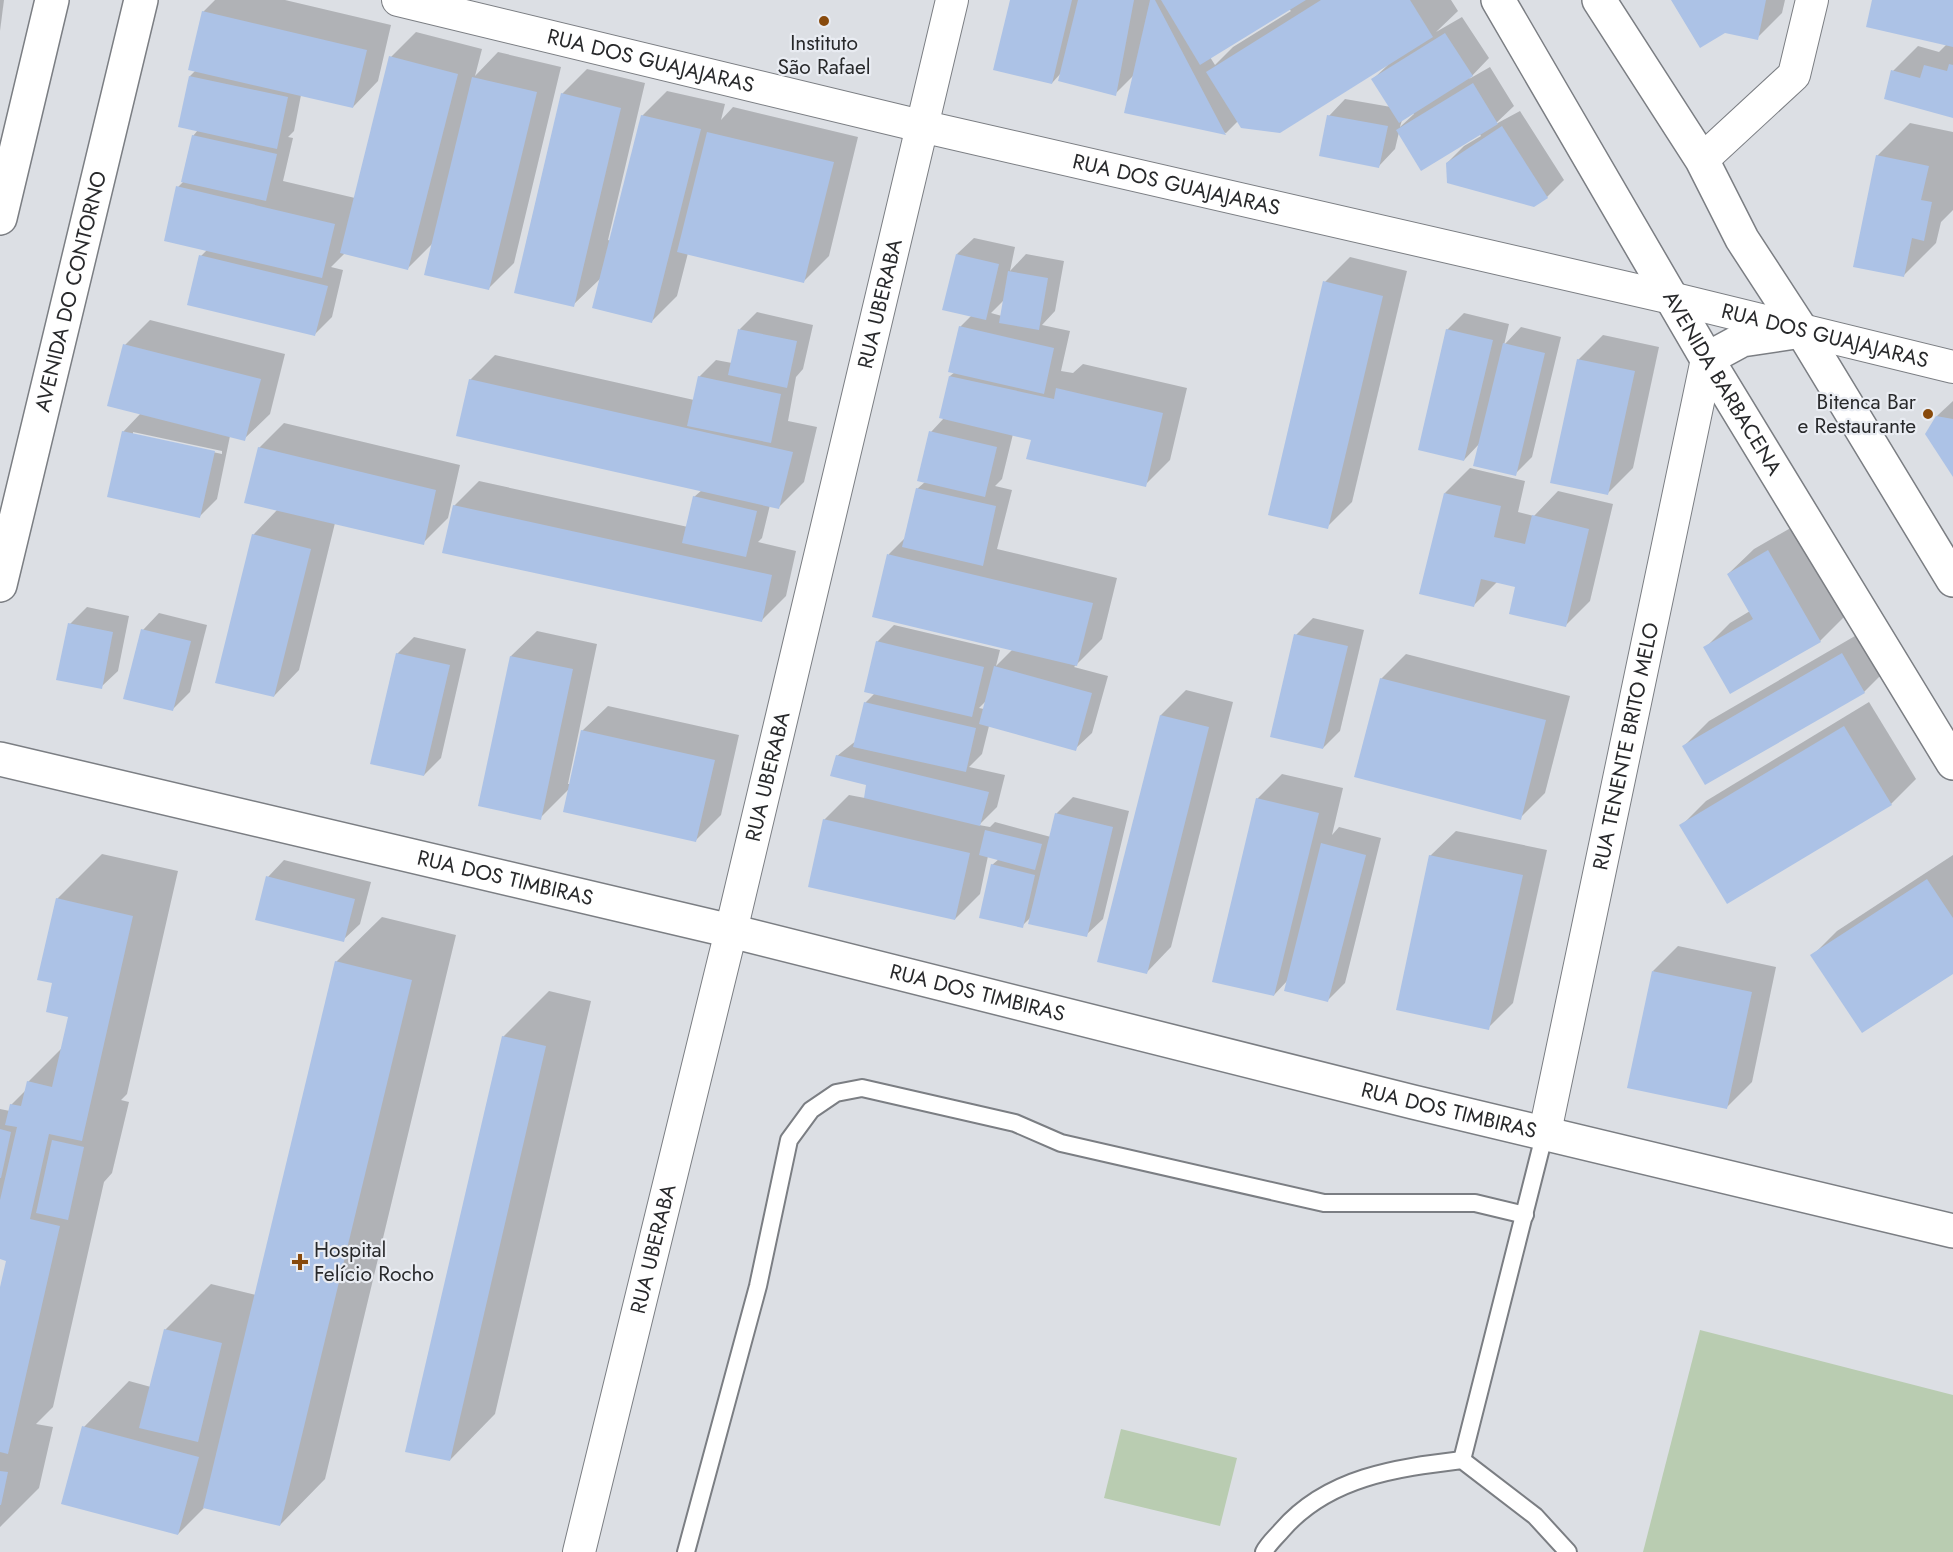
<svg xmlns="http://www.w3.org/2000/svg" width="1953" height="1552" viewBox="0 0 1953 1552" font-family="Jost,sans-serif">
  <rect width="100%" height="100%" fill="#dcdfe4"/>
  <g fill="#b9ccb1">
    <polygon points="1700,1330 1953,1395 1953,1552 1643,1552"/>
    <polygon points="1121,1429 1237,1458 1220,1526 1104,1498"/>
  </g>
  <g fill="#0003" fill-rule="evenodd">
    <polygon points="0,0 4,0 0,31"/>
    <polygon points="215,0 285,0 391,25 378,81 353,107 301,95 294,131 288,137 293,138 283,181 355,198 391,57 416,32 482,49 475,76 498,52 561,67 514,263 489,288 434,242 408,268 345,253 331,267 343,270 332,317 315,334 201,256 207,250 178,187 184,181 193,136 198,130 190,76 196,70 203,12"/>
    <path d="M1011,0H1451L1458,11L1436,32L1462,17L1489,58L1469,79L1490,67L1514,106L1494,125L1520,111L1564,180L1547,197L1534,205L1447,163L1464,146L1481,136L1479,133L1399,132L1395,149L1379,166L1329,116L1345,99L1391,107L1373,79L1388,65L1239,120L1226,133L1126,111L1134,75L1115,94L1062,72L1052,83ZM1289,9L1291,11L1233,47L1215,65L1210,57ZM1413,112L1414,114L1400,127L1402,120Z"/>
    <polygon points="1672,0 1785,0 1782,13 1757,38"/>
    <polygon points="1874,0 1953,0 1953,116 1893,71 1918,46 1939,52 1947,44"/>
    <polygon points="587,69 645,83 608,240 611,241 642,116 667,91 725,104 721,120 733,107 858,137 829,256 804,281 688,253 677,296 652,321 602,277 573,305 562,94"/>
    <polygon points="1910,123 1953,132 1953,210 1941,222 1936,243 1903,276 1877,156"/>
    <path d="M974,238L1015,247L1010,271L1026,254L1064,261L1055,311L1042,325L1070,331L1061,371L1073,373L1083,364L1187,388L1170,460L1145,485L1033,439L1013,434L1002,479L995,486L1012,490L997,549L1117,578L1102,639L1074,667L1108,676L1092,733L1075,749L989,726L982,754L969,767L1005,775L997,807L979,825L990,827L995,822L1051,837L1056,814L1073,797L1129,811L1103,919L1086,935L1031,917L1022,926L992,865L999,859L988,856L980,894L955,919L824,820L849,795L865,798L868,784L837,756L857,740L865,703L875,693L877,642L894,625L1000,650L996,666L1013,649L874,616L889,554L906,537L917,489L925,482L931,432L944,418L950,376L955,372L960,327L972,315L957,254ZM1005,299L1002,316L991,313ZM987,700L984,709L979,708Z"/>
    <polygon points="1350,257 1407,271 1352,502 1327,527 1325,282"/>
    <polygon points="757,312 813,325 803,369 796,377 788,421 817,427 804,482 779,507 770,505 762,538 758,542 796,551 786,596 761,621 454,506 479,481 688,527 694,497 702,490 470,380 495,355 694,400 699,377 716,360 732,363 740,329"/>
    <polygon points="1464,313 1509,324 1504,345 1521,327 1561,337 1532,457 1515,474 1480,443 1464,460 1447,330"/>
    <path d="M150,320L285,354L270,414L244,439L230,436L217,499L200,516L123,432L141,413L125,345ZM133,432L222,451V454L133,435Z"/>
    <polygon points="1603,335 1659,347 1633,468 1608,493 1578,360"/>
    <polygon points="1953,401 1953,475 1937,416"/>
    <polygon points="284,423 460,465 448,518 423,543 335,523 299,670 274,696 253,535 278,509 259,448"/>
    <polygon points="1470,468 1525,481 1518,512 1534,516 1558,491 1613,504 1590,601 1565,626 1517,586 1497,582 1474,605 1445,493"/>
    <polygon points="1794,526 1845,616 1820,641 1705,648 1730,623 1750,611 1728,574 1754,549"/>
    <polygon points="87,607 129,616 118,671 101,687 70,624"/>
    <polygon points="159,613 207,625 190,692 173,709 143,630"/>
    <polygon points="1313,618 1364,630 1340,731 1323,748 1296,635"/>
    <polygon points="1867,629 1889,667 1864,692 1684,746 1709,721"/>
    <polygon points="537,631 597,644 568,784 570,784 582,731 608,706 739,735 721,815 696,840 569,789 540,818 511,656"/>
    <polygon points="414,637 466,649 441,758 424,775 397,654"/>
    <polygon points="1406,654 1570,696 1545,793 1520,818 1381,679"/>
    <polygon points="1186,690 1233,702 1171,947 1146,973 1161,715"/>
    <polygon points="1869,702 1916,779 1891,804 1681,826 1706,801"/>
    <polygon points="1282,774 1343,788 1332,835 1339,827 1381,838 1345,983 1328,1000 1288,980 1274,995 1257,799"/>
    <polygon points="1456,831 1547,850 1513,1003 1488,1028 1430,856"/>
    <polygon points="102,854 178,871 127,1094 121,1100 129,1102 112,1173 104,1182 53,1407 36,1424 53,1427 39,1488 0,1527 0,1291 8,1259 0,1258 0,1109 10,1111 11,1105 27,1089 28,1082 62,1048 70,1016 54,982 57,899"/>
    <polygon points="1953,855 1953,972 1812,956 1837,931"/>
    <polygon points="284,860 371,882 360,924 343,940 268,877"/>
    <polygon points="382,917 456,935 325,1479 280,1525 205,1507 178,1534 84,1427 129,1381 151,1387 165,1330 211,1284 256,1295 336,962"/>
    <polygon points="1678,946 1776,967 1752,1082 1727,1107 1653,971"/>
    <polygon points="549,991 591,1001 495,1414 450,1460 503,1037"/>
  </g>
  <g fill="#acc2e6">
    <polygon points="1010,0 1072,0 1052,84 993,70"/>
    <polygon points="1078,0 1134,0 1116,96 1058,81"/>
    <polygon points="1150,0 1155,0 1226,135 1124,113"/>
    <polygon points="1161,0 1306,0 1200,65"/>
    <polygon points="1321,0 1410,0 1433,37 1280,133 1241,128 1206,72"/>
    <polygon points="1671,0 1766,0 1758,40 1725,33 1700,48"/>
    <polygon points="1872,0 1953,0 1953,47 1866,27"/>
    <polygon points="202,11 367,50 353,108 188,70"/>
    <polygon points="1445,33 1473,76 1399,123 1371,79"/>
    <polygon points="389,56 458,74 408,270 340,253"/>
    <polygon points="1949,64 1953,65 1953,118 1884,99 1891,70 1920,78 1924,65 1947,71"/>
    <polygon points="189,76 288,97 277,149 178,127"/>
    <polygon points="472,77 537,92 489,290 424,275"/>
    <polygon points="1473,83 1498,124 1421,171 1396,130"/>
    <polygon points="561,93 621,108 574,307 514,293"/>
    <polygon points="641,115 701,129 652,323 592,308"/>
    <polygon points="1327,115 1388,126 1379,168 1319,156"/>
    <polygon points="1502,126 1548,198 1534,207 1447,183 1446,163"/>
    <polygon points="707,132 834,162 804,283 677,252"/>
    <polygon points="192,135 277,154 266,201 181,182"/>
    <polygon points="1876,155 1929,166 1921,200 1932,202 1924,241 1912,238 1904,277 1853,267"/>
    <polygon points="176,186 335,224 322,278 164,241"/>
    <polygon points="956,254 999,264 986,320 942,310"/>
    <polygon points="199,255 328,286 315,336 187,305"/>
    <polygon points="1008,271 1048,278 1039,330 999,323"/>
    <polygon points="1323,281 1383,296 1328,529 1268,515"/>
    <polygon points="959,326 1054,348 1044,394 948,372"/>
    <polygon points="738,329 797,341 787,388 728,375"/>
    <polygon points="1446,329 1493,340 1464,461 1418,450"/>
    <polygon points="1503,343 1545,353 1516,476 1473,466"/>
    <polygon points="123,344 261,379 245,441 107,406"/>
    <polygon points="1577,359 1635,371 1608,495 1550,483"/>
    <polygon points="698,376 781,394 771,443 687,426"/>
    <polygon points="949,376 1054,399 1056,388 1163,413 1146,487 1026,459 1031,440 939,418"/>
    <polygon points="469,379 793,452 779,509 456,436"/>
    <polygon points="1936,416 1953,419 1953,477 1925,434"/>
    <polygon points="122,431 215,451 200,518 107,497"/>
    <polygon points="929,431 997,447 985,497 917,481"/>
    <polygon points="258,447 436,490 424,545 244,503"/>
    <polygon points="916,488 996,506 983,566 902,547"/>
    <polygon points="1444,493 1501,506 1494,537 1525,544 1532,515 1589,529 1566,627 1509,614 1515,587 1481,579 1474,607 1419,594"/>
    <polygon points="693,496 757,511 746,557 682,543"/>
    <polygon points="453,505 772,575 762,622 442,553"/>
    <polygon points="252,534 311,549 274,697 215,683"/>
    <polygon points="1768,550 1821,642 1730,694 1703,647 1753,619 1727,574"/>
    <polygon points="887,554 1093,603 1077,666 872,617"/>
    <polygon points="68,623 113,632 102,689 56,680"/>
    <polygon points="141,629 191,641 173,711 123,699"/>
    <polygon points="1294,634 1348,646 1323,749 1270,737"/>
    <polygon points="876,641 984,667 972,717 864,692"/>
    <polygon points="396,653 450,665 424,776 370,764"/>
    <polygon points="1842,653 1865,693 1705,785 1682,746"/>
    <polygon points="510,656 573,669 541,820 478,806"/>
    <polygon points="994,666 1092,693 1076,751 979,724"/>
    <polygon points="1380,678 1546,720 1521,820 1354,777"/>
    <polygon points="864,702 976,728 966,772 853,747"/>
    <polygon points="1160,715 1209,727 1147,974 1097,962"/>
    <polygon points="1844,726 1892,805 1727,904 1679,825"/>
    <polygon points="581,730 715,760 696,842 563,812"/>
    <polygon points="836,755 989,792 980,826 864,798 866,785 830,776"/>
    <polygon points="1256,798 1319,813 1274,996 1212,982"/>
    <polygon points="1055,813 1113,827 1087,937 1028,924"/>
    <polygon points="823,819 970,853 955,920 808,887"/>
    <polygon points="985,830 1042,844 1035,870 979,855"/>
    <polygon points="1321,843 1366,855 1328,1002 1284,991"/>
    <polygon points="1429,855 1523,875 1489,1030 1396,1010"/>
    <polygon points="991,864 1035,875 1023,928 979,918"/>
    <polygon points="266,876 355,899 344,942 255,920"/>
    <polygon points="1927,879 1953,918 1953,974 1862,1033 1810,955"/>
    <polygon points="56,898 133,916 82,1141 49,1134 30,1219 60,1226 8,1454 0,1452 0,1287 6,1261 0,1259 0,1200 17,1127 5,1125 10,1104 21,1106 27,1081 52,1087 68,1017 46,1012 52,983 37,980"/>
    <polygon points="335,961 412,980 280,1526 203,1508"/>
    <polygon points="1652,971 1752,992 1727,1109 1627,1088"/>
    <polygon points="502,1036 546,1046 450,1461 405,1452"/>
    <polygon points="0,1129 11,1132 1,1178 0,1178"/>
    <polygon points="52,1140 84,1147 68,1220 36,1213"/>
    <polygon points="164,1329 222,1343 198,1442 139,1428"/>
    <polygon points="82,1426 199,1457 178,1535 61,1504"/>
    <polygon points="0,1471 8,1472 1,1505 0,1505"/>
  </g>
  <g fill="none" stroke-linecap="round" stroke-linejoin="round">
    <g stroke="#7b7e83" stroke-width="20">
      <g id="service">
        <polyline points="1462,1460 1545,1132"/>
        <polyline points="686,1552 758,1286 789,1140 811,1110 836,1093 862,1088 1015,1123 1061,1143 1324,1203 1475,1203 1525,1215"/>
        <path d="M1264,1552C1268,1544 1276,1537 1282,1530C1328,1477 1396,1468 1462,1460L1535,1516L1568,1552"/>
      </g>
    </g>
    <g stroke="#7b7e83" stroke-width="34">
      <g id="minor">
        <path id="s1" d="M398,0L921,126L1671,298L1953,367"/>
        <polyline points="1702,160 1794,75 1812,0"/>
        <path id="s2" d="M1545,1132L1707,359"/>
        <path id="s3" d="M579,1552L731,931L952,0"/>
      </g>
    </g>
    <g stroke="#7b7e83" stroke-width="36">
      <g id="tertiary">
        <path id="s4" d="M0,759L731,931L1413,1102L1953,1231"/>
      </g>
    </g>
    <g stroke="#7b7e83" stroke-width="36">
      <g id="secondary">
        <path id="s5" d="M1498,0L1707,359L1953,763"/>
        <polyline points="1599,0 1702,160 1742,239 1802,331 1953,580"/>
        <polyline points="1707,359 1742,340 1802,331"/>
      </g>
    </g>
    <g stroke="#7b7e83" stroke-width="36">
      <g id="primary">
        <polyline points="0,218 52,0"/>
        <path id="s6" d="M0,585L141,0"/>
      </g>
    </g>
    <use href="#service" stroke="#fff" stroke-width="16"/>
    <use href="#minor" stroke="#fff" stroke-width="32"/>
    <use href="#tertiary" stroke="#fff" stroke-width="33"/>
    <use href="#secondary" stroke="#fff" stroke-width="33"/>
    <use href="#primary" stroke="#fff" stroke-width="33"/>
  </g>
  <g fill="#884a0c" stroke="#e9ecf2" stroke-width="2">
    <circle cx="824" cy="21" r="6"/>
    <circle cx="1928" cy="414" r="6"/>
    <path d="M297 1253h6v6h6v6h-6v6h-6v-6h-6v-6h6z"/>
  </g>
  <g text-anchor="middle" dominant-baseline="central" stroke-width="4.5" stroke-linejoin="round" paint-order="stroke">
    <g font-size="21" fill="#28292b" stroke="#e9ecf2">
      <text x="824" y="43">Instituto<tspan x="824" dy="24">São Rafael</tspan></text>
      <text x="1916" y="402" text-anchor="end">Bitenca Bar<tspan x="1916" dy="24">e Restaurante</tspan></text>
      <text x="314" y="1250" text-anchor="start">Hospital<tspan x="314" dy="24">Felício Rocho</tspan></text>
    </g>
    <g font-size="21" fill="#28292b" stroke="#e9ecf2">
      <text stroke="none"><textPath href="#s1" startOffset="260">RUA DOS GUAJAJARAS</textPath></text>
      <text stroke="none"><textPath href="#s1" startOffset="800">RUA DOS GUAJAJARAS</textPath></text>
      <text stroke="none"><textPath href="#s6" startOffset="302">AVENIDA DO CONTORNO</textPath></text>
      <text stroke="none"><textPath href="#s3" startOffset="1284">RUA UBERABA</textPath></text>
      <text stroke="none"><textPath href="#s1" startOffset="1466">RUA DOS GUAJAJARAS</textPath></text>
      <text stroke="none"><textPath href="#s5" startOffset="444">AVENIDA BARBACENA</textPath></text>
      <text stroke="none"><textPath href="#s2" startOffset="394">RUA TENENTE BRITO MELO</textPath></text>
      <text stroke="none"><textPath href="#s3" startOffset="798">RUA UBERABA</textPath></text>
      <text stroke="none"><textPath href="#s4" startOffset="519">RUA DOS TIMBIRAS</textPath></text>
      <text stroke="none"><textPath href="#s4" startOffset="1005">RUA DOS TIMBIRAS</textPath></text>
      <text stroke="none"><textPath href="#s4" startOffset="1491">RUA DOS TIMBIRAS</textPath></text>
      <text stroke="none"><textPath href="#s3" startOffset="312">RUA UBERABA</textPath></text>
    </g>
  </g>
</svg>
